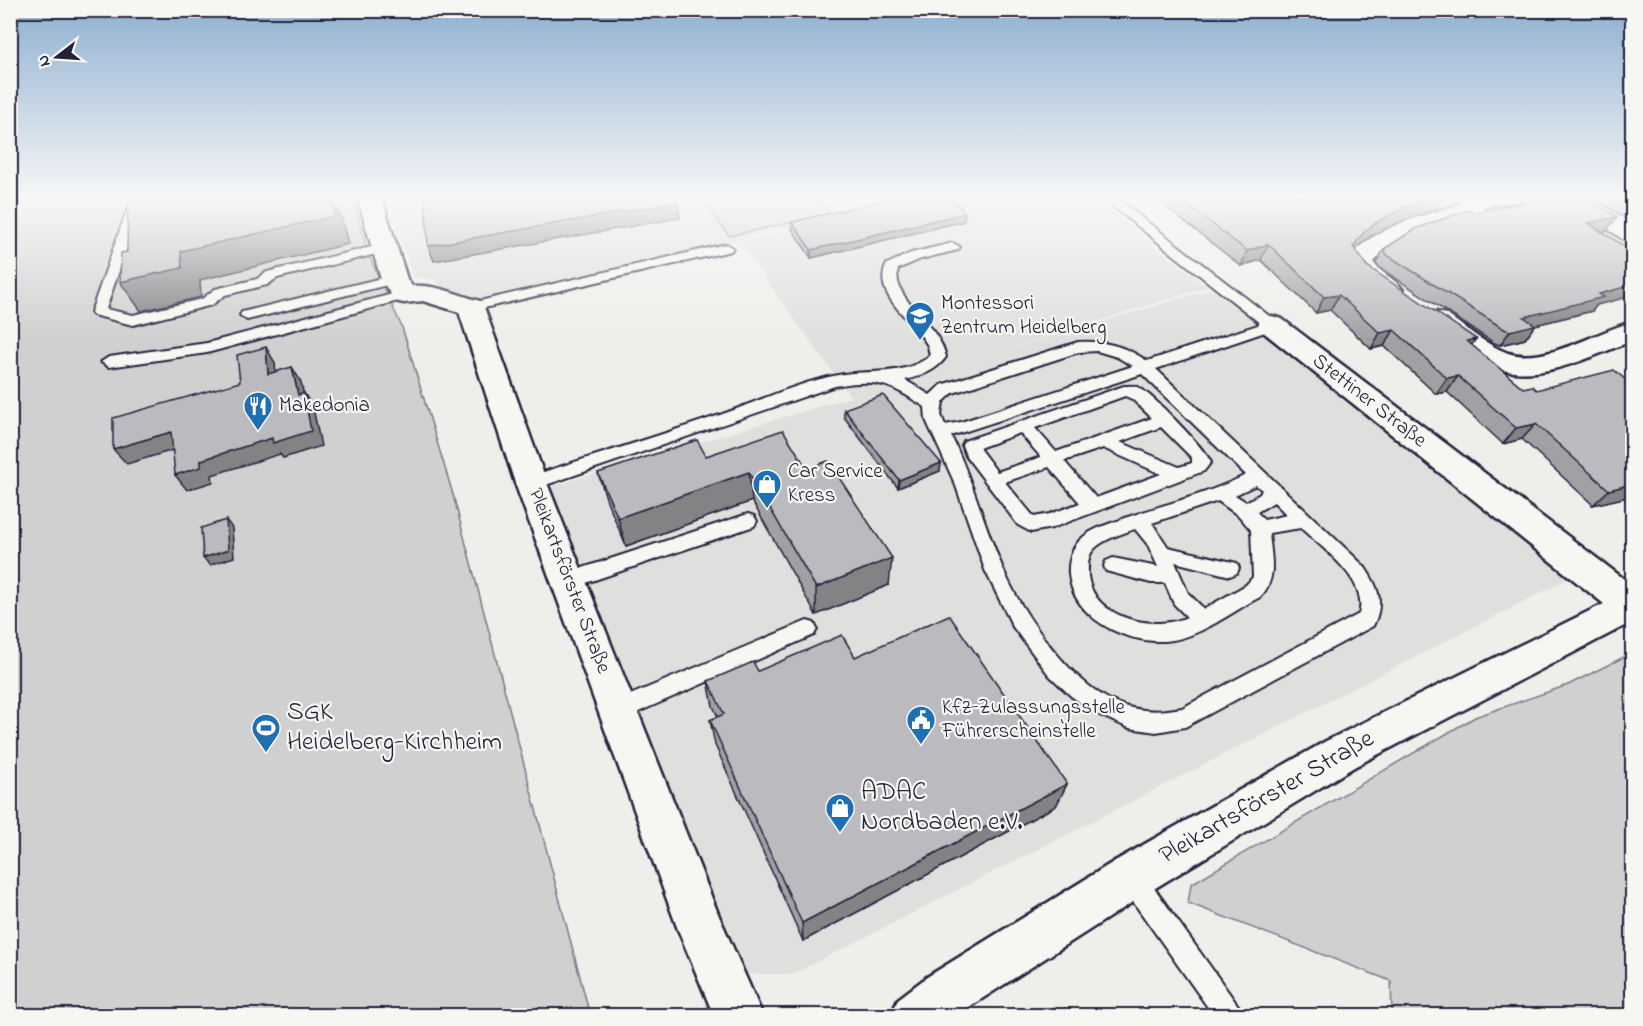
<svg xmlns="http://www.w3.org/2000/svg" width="1643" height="1026" viewBox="0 0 1643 1026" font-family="'Indie Flower',sans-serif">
  <rect width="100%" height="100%" fill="#eeeeeb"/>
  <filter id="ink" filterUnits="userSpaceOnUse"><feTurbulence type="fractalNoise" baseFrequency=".0167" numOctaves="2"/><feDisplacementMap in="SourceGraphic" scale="12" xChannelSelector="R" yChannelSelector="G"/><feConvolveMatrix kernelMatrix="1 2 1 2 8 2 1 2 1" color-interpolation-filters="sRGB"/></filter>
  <g filter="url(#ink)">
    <g fill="#dfdfde">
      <polygon points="385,196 824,196 841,214 486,304 441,290 437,280 413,277"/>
      <polygon points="933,196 1091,196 1207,287 963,363 1216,288 1572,577 793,974 744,974 550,487 851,397 739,242"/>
    </g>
    <g fill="#d0d0d1" stroke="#797986" stroke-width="1.5">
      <polygon points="11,196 352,196 369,256 402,327 452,491 590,1015 11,1015"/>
      <polygon points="700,196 814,196 831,214 729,236"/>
      <polygon points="1632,653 1632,1015 1392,1015 1391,981 1188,903 1191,884 1475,717 1568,685"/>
    </g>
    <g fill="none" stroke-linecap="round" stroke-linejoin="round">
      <g stroke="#22223b" stroke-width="4">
        <g id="service">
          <polygon points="132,196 144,196 106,309 133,315 202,299 215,289 257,279 267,272 384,244 391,248 389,251 277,278 267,285 225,295 212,305 133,325 93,315 91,312"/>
          <path d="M1100,196H1114L1277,322L1279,325L1277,328L1156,369L1364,566C1378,586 1385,602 1373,626L1185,727L1156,732L1129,728L1095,713L1071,696L1049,675L1013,627L985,570L956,486L926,420L925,407C890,384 877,378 835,386L537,488L531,490L525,488L522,483L525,478C589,457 653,438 717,416C757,402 796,383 838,375C870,369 903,377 930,356L928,346C916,322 870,295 887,264L911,253L953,243L960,247L958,250L921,259L898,269C891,301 939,323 946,357C936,371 921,376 905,380L930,395L941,385L1078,342C1103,340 1126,346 1147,361L1261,324ZM1097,351L1117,357L1133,366L961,422L945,425L941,415L943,402L953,393L1079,352ZM1142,374L1246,475C1208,494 1165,504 1125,518C1110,524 1092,528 1080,540C1072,548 1068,562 1069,574C1073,618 1124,643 1165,641C1198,639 1231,612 1260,597C1278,579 1271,556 1269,533L1301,528C1323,549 1369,580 1359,614L1182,708C1164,711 1150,712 1132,708C1082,698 1029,624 1008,580C986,533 974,483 951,436ZM1256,485L1262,490L1260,494L1246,502L1235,495ZM1218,501L1239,516L1251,530L1253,577L1246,585L1204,609L1188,593L1175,562L1230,576L1237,573L1239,568L1237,563L1168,547L1152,523ZM1274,502L1287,515L1264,520L1257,512ZM1135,529L1148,545L1158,567L1113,558L1106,561L1104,566L1106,571L1151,583H1165L1174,604L1187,617C1154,632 1093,619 1088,576C1088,569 1087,560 1091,553C1099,540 1122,534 1135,529Z"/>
          <polygon points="726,244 733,248 731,251 471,311 464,307 471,303"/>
          <polygon points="394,275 401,279 399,282 247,320 240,315 242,312"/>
          <polygon points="404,291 409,292 411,295 409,298 207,353 109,367 101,362 109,357 207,343"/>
          <path d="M1124,386C1129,386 1134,385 1138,387C1152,394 1204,448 1211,462L1204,471L1052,528L1031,532L1018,525L966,456L962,445L964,441ZM1125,396L1132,399L1152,418L1056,452L1035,428ZM1161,427L1192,458V463L1179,467L1120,442ZM1020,433L1041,457L997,472L979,448ZM1103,448L1161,474L1096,498L1064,461ZM1049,467L1080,503L1050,514L1034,517L1005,482Z"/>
          <polygon points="748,514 754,516 757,521 754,526 568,589 561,587 558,581 561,575"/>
          <polygon points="807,621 814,623 817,629 814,635 627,717 619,720 611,717 608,710 611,703"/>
          <polygon points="1131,865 1140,868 1239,1007 1243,1016 1214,1016 1122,886 1119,877 1122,868"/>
        </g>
      </g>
      <g stroke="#22223b" stroke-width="5">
        <g id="minor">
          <path d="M357,196H381L407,279L412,286C435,284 458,295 480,301L484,307L547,483L719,916L763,1016H714L677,927L515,483L459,312L423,301L404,303L395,301L381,279Z"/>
          <path d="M1452,196H1523L1519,201L1486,206L1481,212L1421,234L1379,257L1373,262C1381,274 1395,278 1403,290L1399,296C1375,302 1359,279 1347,261C1371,226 1425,216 1463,203L1456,201Z"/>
          <polygon points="1560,196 1588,196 1632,224 1632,241 1623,239 1564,201"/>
          <path d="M1436,312L1446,314C1465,327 1486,345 1508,353C1545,365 1596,332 1632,322V341C1586,358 1534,387 1485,364C1464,354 1445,339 1426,326L1423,320L1426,314Z"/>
          <polygon points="1272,316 1282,319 1632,585 1632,620 1619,616 1262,331 1258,325 1262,319"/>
        </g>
      </g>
      <g stroke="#22223b" stroke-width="5">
        <polygon id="tertiary" points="1632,590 1632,622 1354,767 1147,893 955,1016 891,1016 898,999 927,977 1115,861 1326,741"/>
      </g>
      <use href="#service" fill="#f6f6f2" fill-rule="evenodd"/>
      <use href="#minor" fill="#f6f6f2" fill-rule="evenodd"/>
      <use href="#tertiary" fill="#f6f6f2" fill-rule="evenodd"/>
    </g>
    <g fill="#a1a1a4" stroke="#22223b" stroke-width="1.5">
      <polygon points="1152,196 1443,196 1436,209 1399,222 1369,237 1355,249 1367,266 1471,345 1523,388 1536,390 1632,385 1632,496 1593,505 1522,439 1503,444 1447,392 1436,394 1384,346 1371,349 1330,310 1316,313 1261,260 1241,266"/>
      <polygon points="1598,196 1632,196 1632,223 1596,198"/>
      <polygon points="1473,213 1617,217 1606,231 1602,232 1597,305 1592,311 1535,325 1525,339 1500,345 1494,343 1380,268 1376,263 1384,249"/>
      <polygon points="964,221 811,258 792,229 792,222"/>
      <polygon points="844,409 941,463 940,471 898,488 844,417"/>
      <polygon points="706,456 807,469 889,585 816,615 752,501 626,546 607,501 598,473"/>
      <polygon points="855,657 1067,784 1056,806 803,941 715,745 710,720 718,717 713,706 708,681 758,671"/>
    </g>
    <g fill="#838386" stroke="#22223b" stroke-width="1.5">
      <polygon points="330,196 331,196 341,217 348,244 200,280 201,297 141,311 120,282 181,251"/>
      <polygon points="1439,196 1443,196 1436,209 1399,222 1369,237 1356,248 1345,262 1353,247 1364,232 1377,222 1407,206"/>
      <polygon points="678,202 680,218 434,261 428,246"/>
      <polygon points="965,213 964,221 811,258 811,250"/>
      <polygon points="1617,217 1606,231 1578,237 1588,223"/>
      <polygon points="1268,244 1261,260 1241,266 1247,251"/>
      <polygon points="1632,285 1632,296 1597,305 1592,311 1535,325 1525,339 1500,345 1510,331 1524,317 1599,294"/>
      <polygon points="1339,295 1330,310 1316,313 1324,297"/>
      <polygon points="1394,330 1384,346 1371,349 1380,333"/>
      <polygon points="1476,339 1465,354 1467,341"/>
      <polygon points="266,347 275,363 277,389 268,374"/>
      <polygon points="292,367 301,382 307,410 298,395"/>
      <polygon points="1458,376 1447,392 1436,394 1447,378"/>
      <polygon points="304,393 313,408 321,446 283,458 280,454 212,475 213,482 187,490 175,475 201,460 272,438"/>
      <polygon points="1536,424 1522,439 1503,444 1516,428"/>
      <polygon points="171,432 183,447 127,464 113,449"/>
      <polygon points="941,463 940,471 898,488 899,480"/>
      <polygon points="749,472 752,501 626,546 618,518"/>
      <polygon points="1632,484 1632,496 1593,505 1609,490"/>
      <polygon points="226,520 232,528 234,557 210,565 203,558"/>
      <polygon points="892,558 889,585 816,615 816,588"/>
      <polygon points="1067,784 1056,806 803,941 802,923"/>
    </g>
    <g fill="#bbbbbf" stroke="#22223b" stroke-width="1.5">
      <polygon points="128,196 330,196 335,216 181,251 182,268 120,282 121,253 127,252"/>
      <polygon points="425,196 518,196 519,200 544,196 675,196 678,202 428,246"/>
      <polygon points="902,196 951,196 965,213 811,250 792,222"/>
      <polygon points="1176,196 1439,196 1407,206 1377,222 1364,232 1353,247 1367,266 1476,339 1467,341 1523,388 1532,386 1536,390 1614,370 1632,385 1632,484 1609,490 1536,424 1516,428 1458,376 1447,378 1394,330 1380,333 1339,295 1324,297 1268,244 1247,251"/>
      <polygon points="1556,196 1583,196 1617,217 1588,223 1632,251 1632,285 1599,294 1604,297 1524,317 1535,325 1510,331 1504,329 1387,255 1384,249 1415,229 1467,210 1473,213"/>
      <polygon points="1626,196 1632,196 1632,200"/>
      <polygon points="266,347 268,374 292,367 298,395 304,393 311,431 273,443 272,438 201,460 201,467 175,475 171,432 113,449 113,418 240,382 237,355"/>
      <polygon points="883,395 941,463 899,480 844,409"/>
      <polygon points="783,430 807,469 828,461 892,558 816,588 749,472 618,518 598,473 697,440 706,456"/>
      <polygon points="226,520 228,550 203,558 201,528"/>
      <polygon points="949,615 1067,784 802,923 710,720 724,714 708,681 753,662 758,671 842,635 855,657"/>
    </g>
  </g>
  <linearGradient id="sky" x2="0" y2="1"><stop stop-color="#8eafd1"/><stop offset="0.58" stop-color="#f7f7f6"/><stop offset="1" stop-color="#f7f7f6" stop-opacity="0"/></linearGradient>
  <rect width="1643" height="340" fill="url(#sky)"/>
  <defs>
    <g id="school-pin" transform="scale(1.5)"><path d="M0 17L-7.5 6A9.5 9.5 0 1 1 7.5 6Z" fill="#1f6fb2" stroke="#f6f6f2"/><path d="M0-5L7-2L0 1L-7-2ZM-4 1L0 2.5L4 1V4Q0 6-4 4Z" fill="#fff"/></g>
    <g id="restaurant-pin" transform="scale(1.5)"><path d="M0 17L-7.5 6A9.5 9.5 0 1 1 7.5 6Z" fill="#1f6fb2" stroke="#f6f6f2"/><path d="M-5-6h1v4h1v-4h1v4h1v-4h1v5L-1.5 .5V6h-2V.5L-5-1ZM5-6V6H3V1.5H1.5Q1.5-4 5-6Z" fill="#fff"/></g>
    <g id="shop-pin" transform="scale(1.5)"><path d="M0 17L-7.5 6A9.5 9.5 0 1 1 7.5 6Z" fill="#1f6fb2" stroke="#f6f6f2"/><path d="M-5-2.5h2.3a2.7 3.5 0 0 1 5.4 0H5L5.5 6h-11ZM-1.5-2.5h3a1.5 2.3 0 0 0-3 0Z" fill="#fff"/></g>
    <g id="civic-pin" transform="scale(1.5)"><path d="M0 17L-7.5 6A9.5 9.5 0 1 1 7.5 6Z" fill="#1f6fb2" stroke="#f6f6f2"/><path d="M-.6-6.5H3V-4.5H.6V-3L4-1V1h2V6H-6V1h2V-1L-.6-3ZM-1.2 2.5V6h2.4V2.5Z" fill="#fff"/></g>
    <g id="stadium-pin" transform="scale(1.5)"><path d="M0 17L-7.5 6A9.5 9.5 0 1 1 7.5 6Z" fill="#1f6fb2" stroke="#f6f6f2"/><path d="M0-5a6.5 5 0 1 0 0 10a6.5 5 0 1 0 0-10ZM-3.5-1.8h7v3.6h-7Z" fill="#fff"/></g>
  </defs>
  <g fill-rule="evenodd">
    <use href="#school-pin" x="920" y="316"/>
    <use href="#restaurant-pin" x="258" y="406"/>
    <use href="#shop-pin" x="767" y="484"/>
    <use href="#civic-pin" x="921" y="720"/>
    <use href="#stadium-pin" x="266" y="728"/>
    <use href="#shop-pin" x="840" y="808"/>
  </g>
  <g text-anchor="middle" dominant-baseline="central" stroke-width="4.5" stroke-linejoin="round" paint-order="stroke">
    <g font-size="21" fill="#22223b" stroke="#f6f6f2" text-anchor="start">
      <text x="941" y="304">Montessori<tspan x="941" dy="24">Zentrum Heidelberg</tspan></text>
      <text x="279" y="406">Makedonia</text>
      <text x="788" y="472">Car Service<tspan x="788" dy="24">Kress</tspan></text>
      <text x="942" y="708">Kfz-Zulassungsstelle<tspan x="942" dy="24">Führerscheinstelle</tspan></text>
    </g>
    <g font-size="21" fill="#22223b" stroke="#f6f6f2">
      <text transform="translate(1369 401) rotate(38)">Stettiner Straße</text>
      <text transform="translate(569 581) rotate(69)">Pleikartsförster Straße</text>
    </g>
    <g font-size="26" fill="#22223b" stroke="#f6f6f2" text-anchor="start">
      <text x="287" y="713">SGK<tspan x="287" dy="30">Heidelberg-Kirchheim</tspan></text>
      <text x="861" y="793">ADAC<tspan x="861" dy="30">Nordbaden e.V.</tspan></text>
    </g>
    <g font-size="26" fill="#22223b" stroke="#f6f6f2">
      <text transform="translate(1267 798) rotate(-30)">Pleikartsförster Straße</text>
    </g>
  </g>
  <rect width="1643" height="1026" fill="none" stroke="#f6f6f2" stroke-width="36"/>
  <rect x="18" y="18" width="1607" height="990" fill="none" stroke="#22223b" stroke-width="2" filter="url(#ink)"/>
  <g transform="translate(57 57) rotate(253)" stroke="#f6f6f2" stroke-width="4.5" paint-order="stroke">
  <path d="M0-4.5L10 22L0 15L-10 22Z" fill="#22223b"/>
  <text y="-9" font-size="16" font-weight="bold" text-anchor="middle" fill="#22223b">N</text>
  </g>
</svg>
